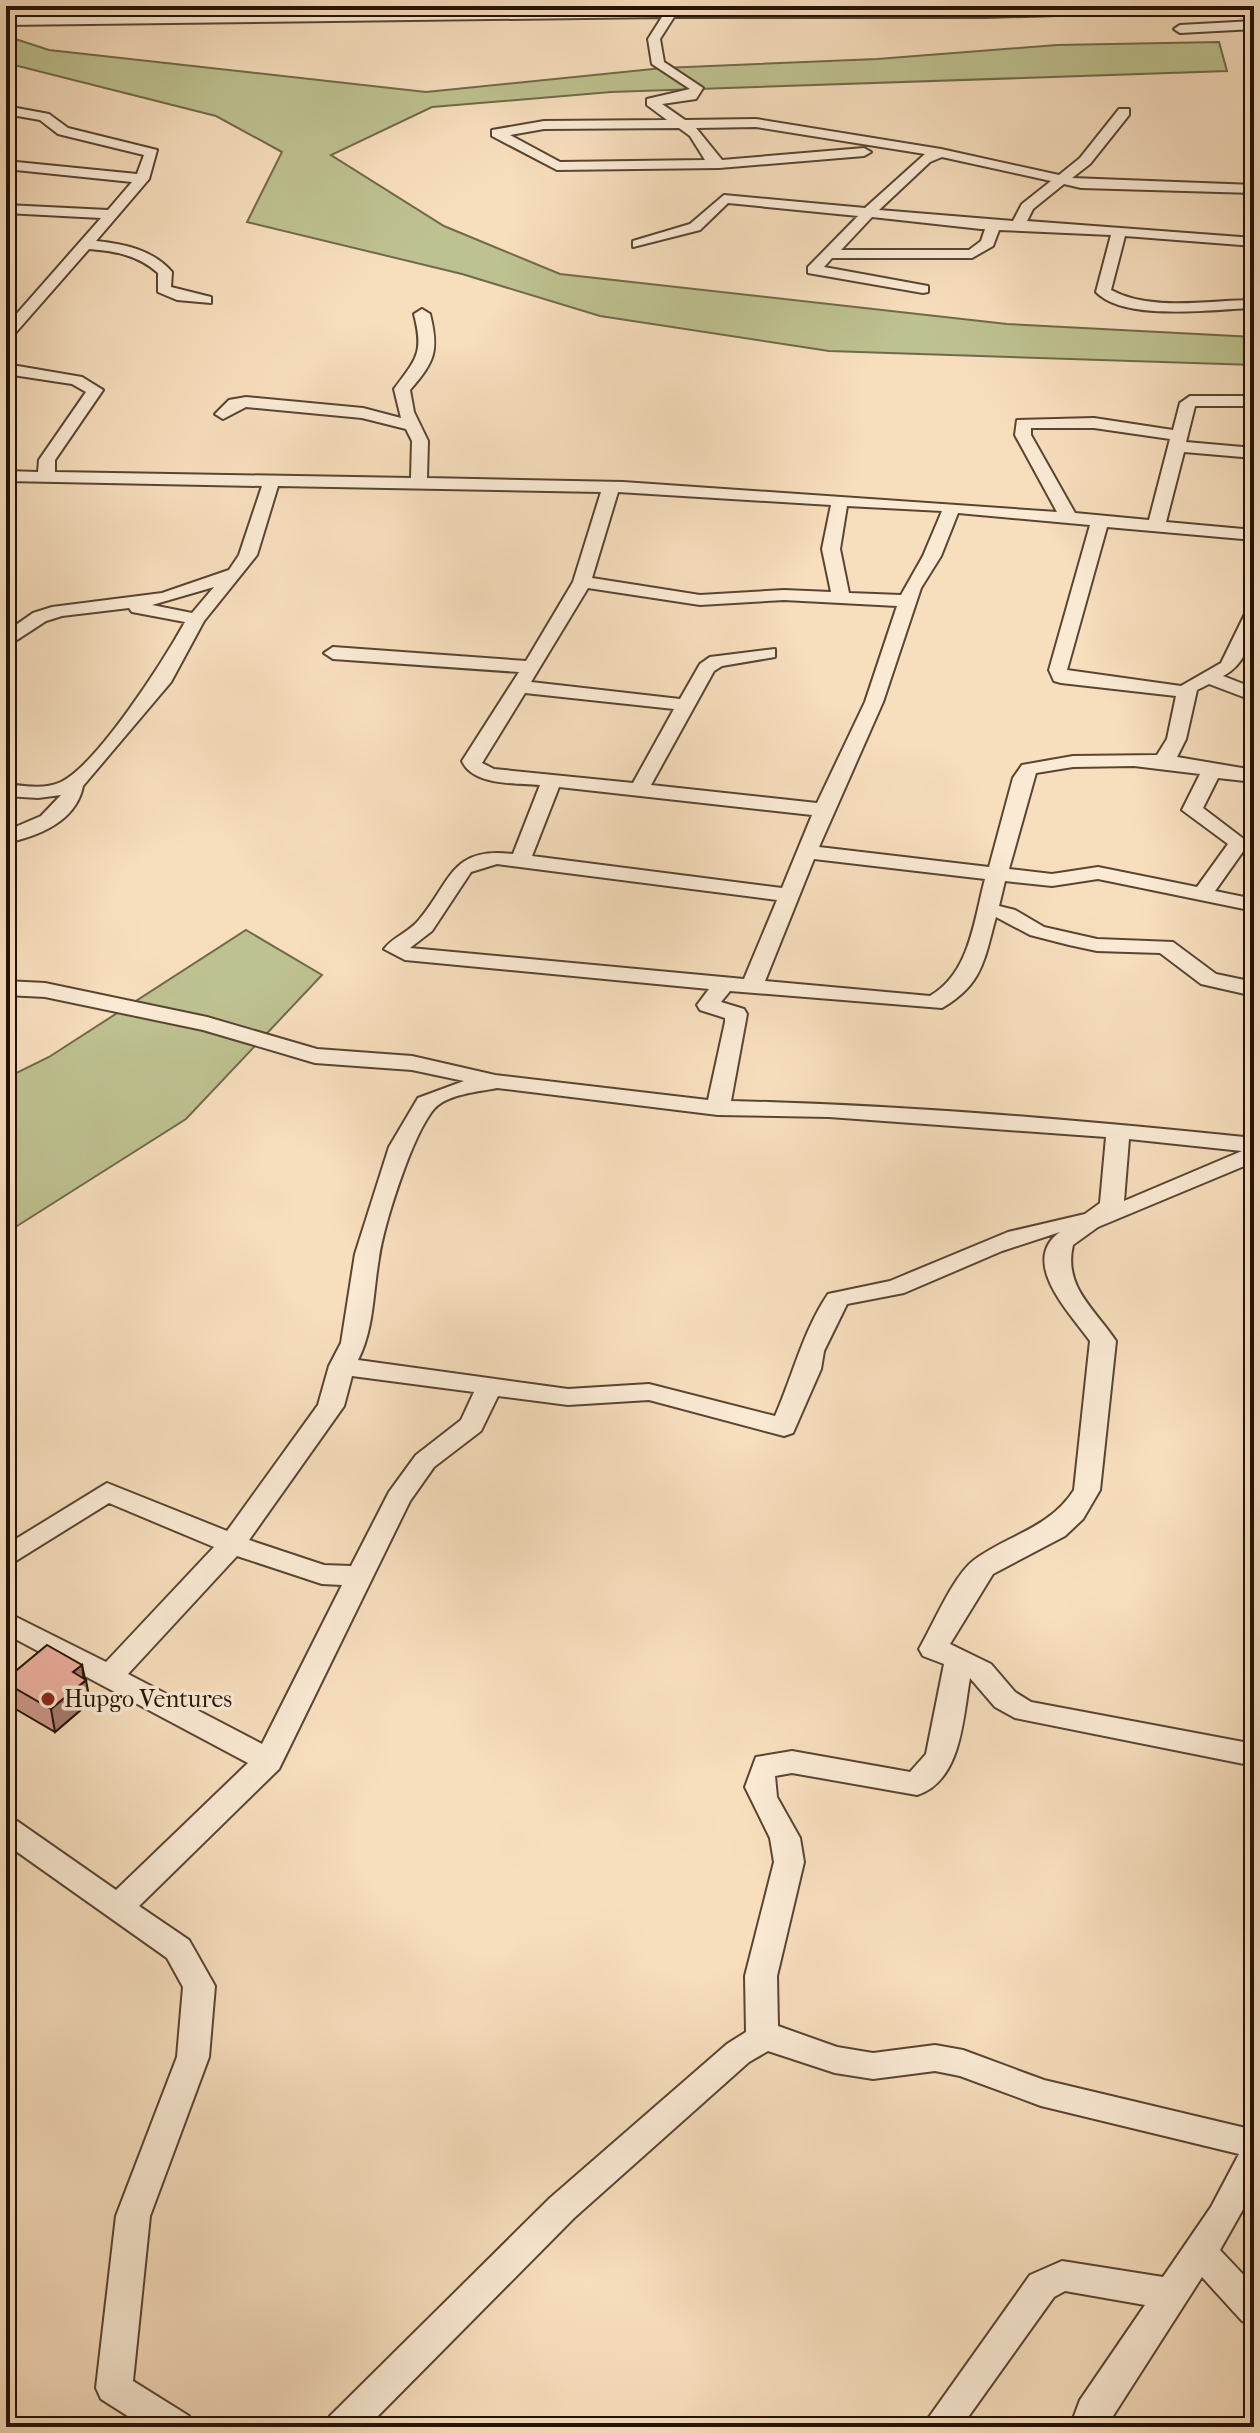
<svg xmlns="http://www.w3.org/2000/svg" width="1260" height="2433" viewBox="0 0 1260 2433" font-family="'IM FELL French Canon',serif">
  <rect width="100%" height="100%" fill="#f7debd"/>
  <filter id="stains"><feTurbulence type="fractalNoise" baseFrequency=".0025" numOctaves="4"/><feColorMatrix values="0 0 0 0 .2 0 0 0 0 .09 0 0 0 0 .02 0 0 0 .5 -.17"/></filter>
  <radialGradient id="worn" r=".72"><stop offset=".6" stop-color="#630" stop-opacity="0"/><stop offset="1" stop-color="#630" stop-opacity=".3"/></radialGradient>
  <g fill="#bec190" stroke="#716a4a" stroke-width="2">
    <polygon points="6,36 49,50 426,92 663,68 877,59 1057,45 1219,42 1227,71 611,92 432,107 331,155 444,226 560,274 1007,324 1254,337 1254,365 829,351 600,316 462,274 247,222 282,152 216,116 6,63"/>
    <polygon points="246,930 322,975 186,1119 6,1233 6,1078 49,1057"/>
  </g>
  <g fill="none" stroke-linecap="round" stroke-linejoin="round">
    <g stroke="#594532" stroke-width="4">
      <g id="minor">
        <path d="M1105,6H1237L1231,10L986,17H674L660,39L664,62L703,88L696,99L662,104L685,120L756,119L941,149L1059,175L1080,158L1119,109H1129V115L1090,164L1072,178L1254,185V193L1081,188L1064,184L1033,209L1027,221L1254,238V246L1125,236L1111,290C1151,312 1210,300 1254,300V308C1214,309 1125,322 1096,292L1111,235L999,230L993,246L972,258H832L824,267L928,286V292L923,293L808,273V267L858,216L728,203L700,230L633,247V241L690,224L724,195L865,208L925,154L756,127L696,128L722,160L864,148L871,152L864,156L719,168L557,170L492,136V130L544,121L667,120L647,105V99L690,89L652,64L648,39L662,17L6,25V17ZM679,128L690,136L705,160L560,162L510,135L544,129ZM942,157L1051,181L1022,204L1013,221L879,210L930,162ZM872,217L981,229H985L981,241L969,250H841Z"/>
        <polygon points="1254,21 1254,29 1180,33 1174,29 1180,25"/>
        <path d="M6,106L49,114L68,128L157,150L149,179L96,241C125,244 153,250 172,272L171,287L211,297V303L177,300L158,292V273C138,255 115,251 89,249L11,338L6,340V326L101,218L6,213V205L108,210L132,182L6,169V161L137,174L144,155L58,134L40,120L6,114Z"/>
        <path d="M422,309L430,314C439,351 435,361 410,390L414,412L428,441L427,478L623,482L1057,512L1015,435L1017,420L1094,418L1173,430L1180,403L1190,396H1254V406H1195L1186,442L1254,448V458L1184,452L1166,522L1254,530V540L1107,527L1067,670L1181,686L1221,663L1245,614L1254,609C1254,634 1248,663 1223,676L1254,688V701L1209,684L1197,690L1186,739L1177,757L1254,770V782L1218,778L1203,808L1249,843L1215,891L1254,899V911L1098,879L1052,886L1005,881L999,906L1015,910L1044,927L1097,939L1173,942L1216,974L1254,982V996L1201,984L1160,953L1097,951L1069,945L1030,935L996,917C984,960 983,984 942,1008L730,991L721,1002L744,1009L747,1014L731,1101C906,1105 1080,1120 1254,1138V1162L1098,1227L1073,1245C1063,1287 1095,1309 1116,1341L1100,1490L1083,1519L1065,1536L993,1574L950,1644L991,1664L1015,1692L1031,1702L1254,1744V1766L1015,1718L995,1707L970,1678C963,1716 962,1781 917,1795L792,1773L775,1776L777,1797L800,1838L804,1862L777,1976L778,2026L837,2047L873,2053L935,2045L963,2050L1044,2080L1254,2130V2190L1220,2250L1254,2286V2325L1242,2321L1202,2277L1106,2427H1070L1080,2400L1145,2305L1065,2291L1054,2297L961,2427H922L1030,2275L1062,2261L1163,2277L1211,2207L1239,2154L1041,2106L960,2076L935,2071L873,2079L835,2073L768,2051L749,2062L574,2218L367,2427H325L330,2416L550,2198L727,2044L746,2032L745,1976L774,1862L770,1838L745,1787L756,1757L792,1751L910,1772L926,1754L944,1664L923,1656L919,1649C933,1625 953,1576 974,1560C1009,1534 1049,1529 1074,1490L1090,1341C1072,1315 1018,1262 1060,1232L1002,1251L904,1293L847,1304L824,1351L821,1369L793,1433L784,1436L649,1400L568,1405L498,1396L481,1431L434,1467L410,1501L279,1769L139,1906L189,1940L215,1986L209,2057L150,2216L133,2381L189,2416L194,2427H145L101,2399L96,2388L116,2216L177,2057L183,1987L167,1958L6,1844V1818L17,1821L116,1890L248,1763L6,1634V1612L106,1662L214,1547L109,1503L6,1567V1545L107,1483L227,1531L318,1405L329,1366L341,1343L355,1254L389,1147L418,1098L464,1081L412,1070L315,1063L203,1030L45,997L6,995V981L45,983L207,1017L317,1049L412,1056L495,1075L708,1100L725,1022V1018L700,1010L697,1005L709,989L405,960L384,949C393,937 409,932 418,921C451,883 450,846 513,854L540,785C517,783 473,786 462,761L519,672L333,659L324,653L333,647L526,661L573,582L601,492L278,486L257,555L204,621L171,682L83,786C76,822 38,836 6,843V831L41,816L61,795L38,798L6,796V784C24,786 44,790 61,782C98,764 164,660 185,622L132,612L129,608L62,616L46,621L6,647V632L33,613L52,607L162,593L229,570L239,555L262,486L6,481V471L38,472L39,460L86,392L72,384L6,374V364L82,377L103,390L55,460V472L411,478L412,441L406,429L362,418L246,407L223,419L215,414L229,400L246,397L363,408L401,418L394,389C417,358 424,353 414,314ZM1031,428H1094L1170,439L1149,520L1075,513L1031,435ZM618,492L831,505L822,549L831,592L784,590L700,595L592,578ZM847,506L942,511L923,556L901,595L849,593L840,549ZM958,513L1090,525L1049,670L1054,681L1061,683L1176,696L1167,739L1157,755L1073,756L1022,765L1013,778L989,867L819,847L883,702L921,588L941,556ZM214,587L192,613L152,605ZM588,588L700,605L784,600L897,606L865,702L817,803L651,785L714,671L722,666L775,657V649L710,657L700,664L680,699L531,682ZM525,693L674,709L633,783L494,769L482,763ZM1134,766L1200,774L1182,810L1228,844L1197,887L1098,867L1052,874L1009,869L1036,773L1073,767ZM559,787L812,815L782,888L532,856ZM814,859L985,879C974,920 970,973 930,996L765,981ZM497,864L777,900L744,979L410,948L432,931L471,872ZM497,1088L718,1115L829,1117L1106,1137L1100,1203L1085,1214L1008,1232L890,1281L828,1294C803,1331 793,1375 775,1416L649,1384L568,1389L358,1360C374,1329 373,1292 379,1258C384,1224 412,1135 434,1109C447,1094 478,1092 497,1088ZM1129,1139L1242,1151L1124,1201ZM352,1376L474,1392L461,1420L416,1455L389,1492L351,1566L324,1565L249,1540L344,1406ZM237,1556L322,1584L342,1585L262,1744L128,1674Z"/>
        <polygon points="6,579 14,581 14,589 6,590"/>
      </g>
    </g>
    <use href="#minor" fill="#faead4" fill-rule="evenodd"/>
  </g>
  <polygon fill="#cd988a" stroke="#241204" stroke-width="2" points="82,1665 90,1702 55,1732 7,1704 6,1679"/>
  <polygon fill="#a77c70" stroke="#241204" stroke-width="2" points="82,1665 84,1682 86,1680 90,1702 55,1732 51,1709 73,1672"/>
  <polygon fill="#eeb1a0" stroke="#241204" stroke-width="2" points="47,1645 82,1665 73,1672 86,1680 51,1709 6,1683 6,1679"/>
  <circle fill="#8f2418" stroke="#faead4" stroke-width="3" cx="48" cy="1699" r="8"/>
  <g text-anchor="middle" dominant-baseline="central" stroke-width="7" stroke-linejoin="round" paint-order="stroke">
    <g font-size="24" fill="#241204" stroke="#faead4" text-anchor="start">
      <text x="64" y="1699">Hupgo Ventures</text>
    </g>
  </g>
  <rect width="1260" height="2433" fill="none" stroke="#f7debd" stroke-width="32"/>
  <rect x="8" y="8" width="1244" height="2417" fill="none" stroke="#241204" stroke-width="4"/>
  <rect x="16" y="16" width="1228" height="2401" fill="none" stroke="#241204" stroke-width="2"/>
  <rect width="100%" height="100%" filter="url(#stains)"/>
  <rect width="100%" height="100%" fill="url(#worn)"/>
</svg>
